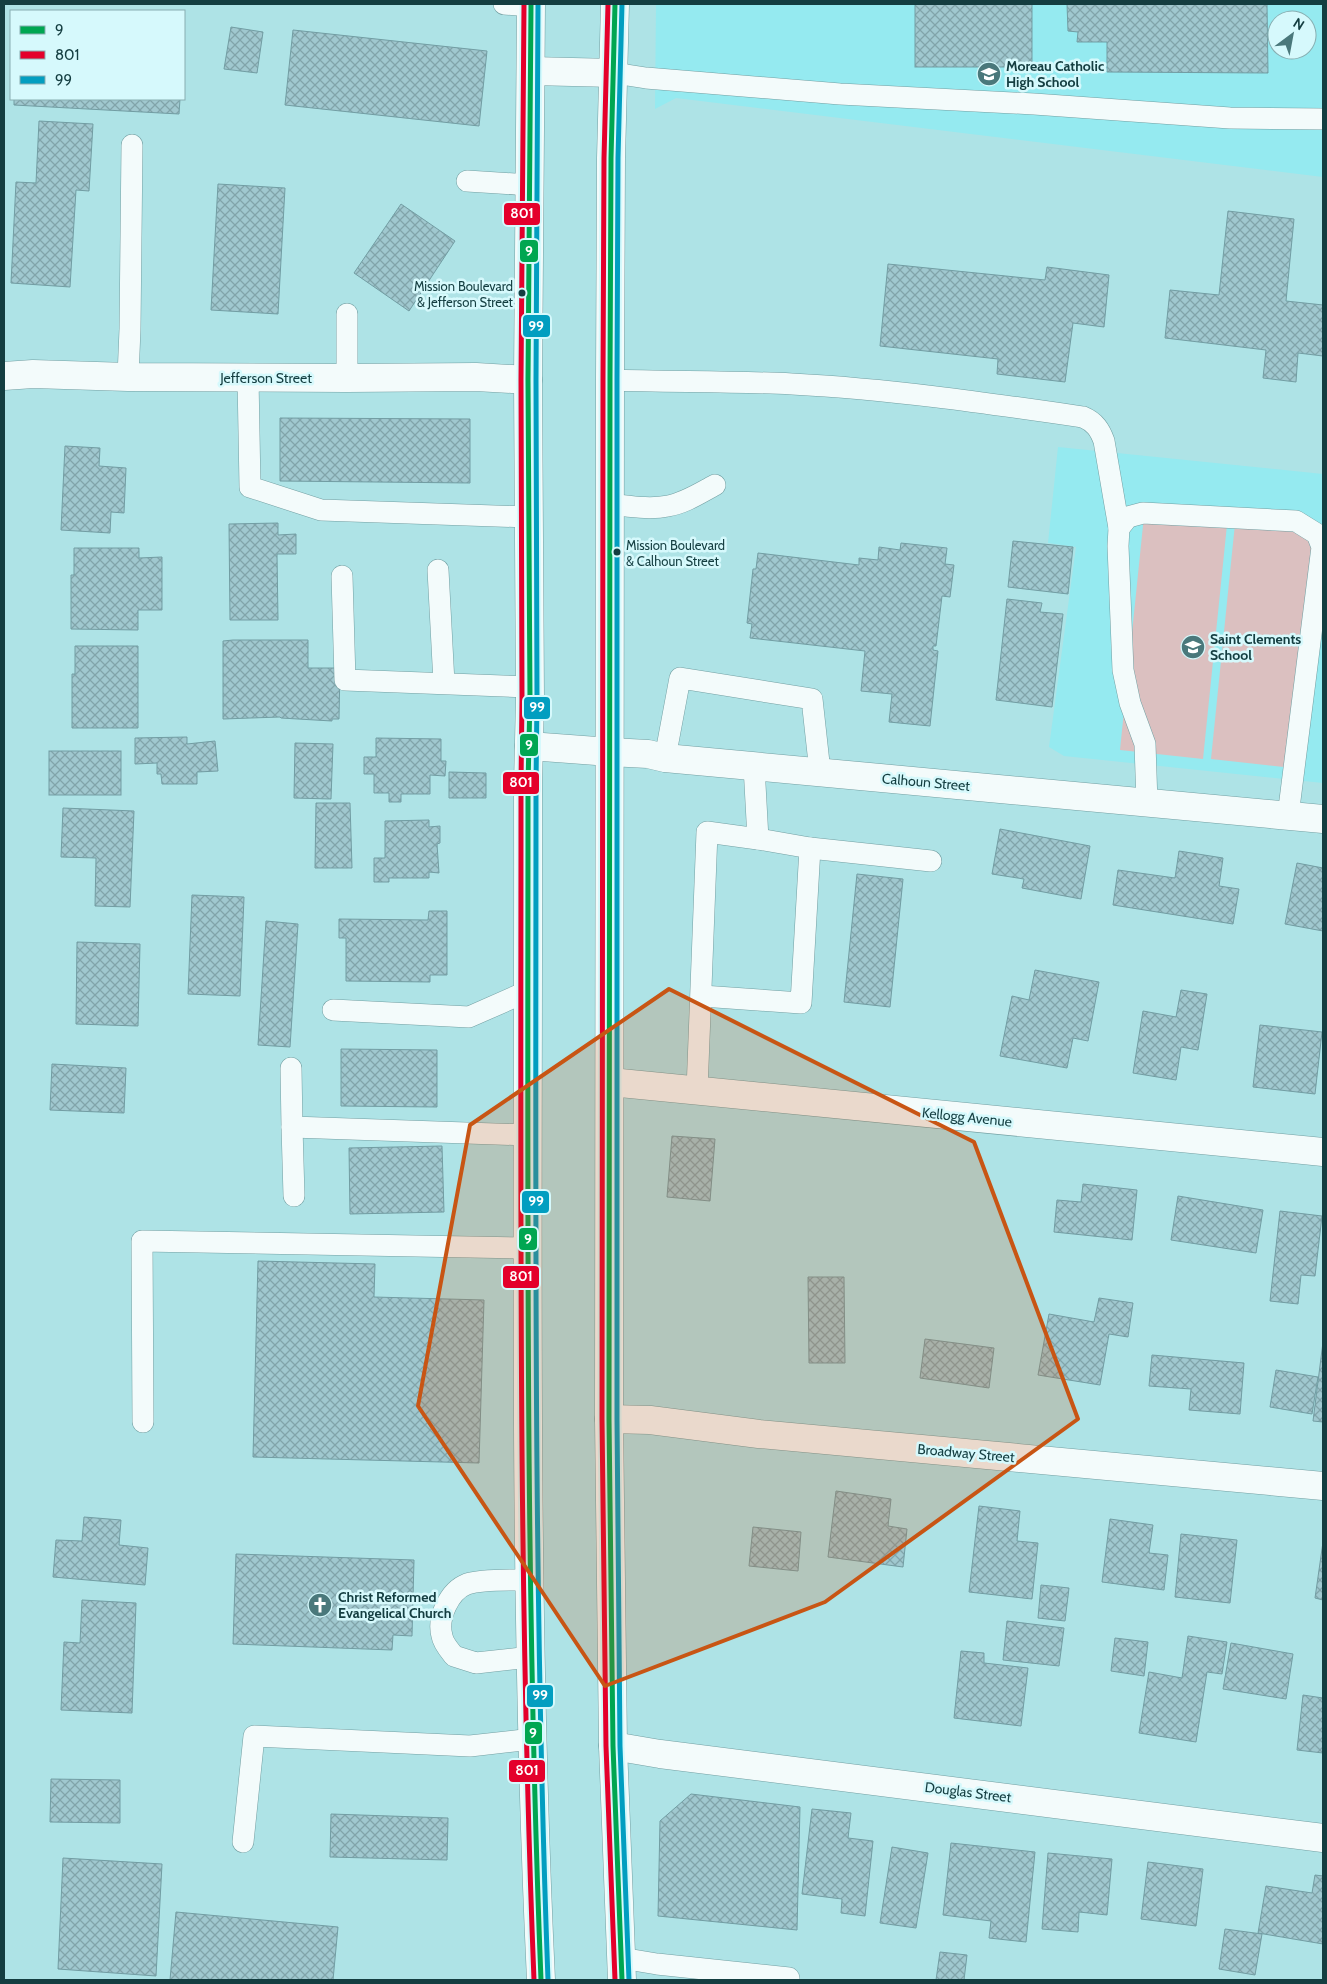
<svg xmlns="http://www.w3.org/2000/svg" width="1327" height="1984" viewBox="0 0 1327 1984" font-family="Cabin,sans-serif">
  <defs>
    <pattern id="building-cross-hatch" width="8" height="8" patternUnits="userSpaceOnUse" patternTransform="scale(1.25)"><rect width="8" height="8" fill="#a0c8cf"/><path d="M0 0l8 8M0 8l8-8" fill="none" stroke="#81a4aa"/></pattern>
  </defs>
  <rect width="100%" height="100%" fill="#aee3e6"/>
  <g fill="#95eaf0" fill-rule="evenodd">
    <path d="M656,4H1323V177L676,98L655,109ZM1277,20H1307V50H1277Z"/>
    <polygon points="1058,447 1323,474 1323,783 1064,756 1049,747 1076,547 1048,543"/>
  </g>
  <g fill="#dbc0c0">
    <polygon points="1145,506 1228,515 1203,759 1120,750"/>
    <polygon points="1236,514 1319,524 1293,768 1211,759"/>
  </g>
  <g fill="url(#building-cross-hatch)" stroke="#729da3">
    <rect x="915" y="4" width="117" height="63"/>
    <polygon points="1067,4 1267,4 1268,73 1107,72 1107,42 1077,42 1078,32 1068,31"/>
    <polygon points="231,27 263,32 257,73 224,69"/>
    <polygon points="293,30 487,51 479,126 285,105"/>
    <polygon points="14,99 180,99 179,114 14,105"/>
    <polygon points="39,121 93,124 89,191 76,190 70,287 11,283 16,182 36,183"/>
    <polygon points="218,184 285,188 278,314 211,310"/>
    <polygon points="401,204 455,241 409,311 354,273"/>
    <polygon points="1228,211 1294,219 1286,301 1323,305 1323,356 1298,353 1296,382 1263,378 1266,350 1165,338 1170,290 1219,295"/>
    <polygon points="888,264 1045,280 1047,267 1109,275 1104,327 1073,323 1065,382 997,374 998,359 880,346"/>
    <polygon points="280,418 470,419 470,483 280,481"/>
    <polygon points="65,446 100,448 99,466 126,468 124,513 111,512 110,533 61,530"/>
    <polygon points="278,523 278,535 296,534 296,554 277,554 278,620 230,620 229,524"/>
    <polygon points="1013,541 1073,547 1068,594 1008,587"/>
    <polygon points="901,543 947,548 945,564 954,565 950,597 942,596 936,646 933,646 933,650 938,651 930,726 889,722 892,694 861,691 865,651 750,638 752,624 747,623 753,569 756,569 758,553 859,565 859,558 878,560 879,547 900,550"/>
    <polygon points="74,548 139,548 139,558 162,557 162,610 138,610 138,630 71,629 71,575 74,575"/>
    <polygon points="1007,599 1042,603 1040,612 1063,614 1052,707 996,700"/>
    <polygon points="233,640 308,640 308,668 340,668 339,719 332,719 332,721 281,718 280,717 223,719 223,641"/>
    <polygon points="75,646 138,646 138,728 72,728 72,674 75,674"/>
    <polygon points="187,737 187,744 215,741 218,771 197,772 197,784 162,784 161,774 157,774 157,763 135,764 135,738"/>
    <polygon points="376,738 441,739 441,761 446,761 445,776 430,775 430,794 401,794 401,802 389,802 389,793 374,793 374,774 364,774 364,757 376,757"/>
    <polygon points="295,743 333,744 331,799 294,798"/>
    <rect x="49" y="751" width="72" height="44"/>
    <polygon points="449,772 486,773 486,798 449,798"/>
    <polygon points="316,803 350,803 352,868 315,868"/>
    <polygon points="63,808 134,811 130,907 95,906 96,858 61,857"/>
    <polygon points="429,820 429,827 440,826 440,843 437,844 439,873 429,872 429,878 389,878 389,882 374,882 374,858 385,858 385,821"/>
    <polygon points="1000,829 1090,846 1081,899 1022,888 1024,879 992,874"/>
    <polygon points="1179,851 1223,858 1219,886 1239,889 1233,924 1113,905 1118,870 1175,878"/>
    <polygon points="1297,863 1323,868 1323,931 1285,924"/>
    <polygon points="857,874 903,879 890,1007 844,1002"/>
    <polygon points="192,895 244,897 240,996 188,994"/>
    <polygon points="429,911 447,911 447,975 430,975 430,982 346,981 346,938 339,938 339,919 428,920"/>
    <polygon points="266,921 298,924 290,1047 258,1045"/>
    <polygon points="77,942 140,944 138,1026 76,1024"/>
    <polygon points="1035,970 1099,982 1088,1041 1073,1038 1067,1068 1000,1056 1012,996 1029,1000"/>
    <polygon points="1181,990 1207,994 1198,1050 1181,1047 1176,1080 1133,1073 1143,1011 1176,1017"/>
    <polygon points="1260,1025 1322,1032 1315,1094 1253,1087"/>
    <polygon points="341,1049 437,1050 437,1107 341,1106"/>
    <polygon points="52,1064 126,1068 124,1113 50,1110"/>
    <polygon points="672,1136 715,1139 710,1201 667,1197"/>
    <polygon points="442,1146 444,1212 350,1214 349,1148"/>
    <polygon points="1083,1184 1137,1190 1132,1240 1054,1232 1057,1200 1081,1202"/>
    <polygon points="1178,1196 1263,1210 1256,1253 1171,1240"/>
    <polygon points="1280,1211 1322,1216 1315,1276 1301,1275 1298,1304 1270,1301"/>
    <polygon points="258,1261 375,1264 374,1297 484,1300 479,1463 253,1457"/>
    <polygon points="808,1277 844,1277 845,1363 809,1363"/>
    <polygon points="1099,1298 1133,1303 1128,1337 1109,1334 1100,1385 1038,1375 1049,1314 1094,1322"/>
    <polygon points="925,1339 994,1348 989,1388 920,1378"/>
    <polygon points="1323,1342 1323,1422 1313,1421"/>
    <polygon points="1152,1355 1244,1363 1240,1414 1189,1410 1191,1389 1149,1386"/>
    <polygon points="1276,1370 1318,1377 1312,1414 1270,1407"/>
    <polygon points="836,1491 891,1499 888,1526 907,1529 903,1567 828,1557"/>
    <polygon points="979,1506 1020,1511 1017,1541 1038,1543 1032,1599 969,1592"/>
    <polygon points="84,1517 121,1520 119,1545 148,1548 145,1585 53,1577 56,1540 82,1541"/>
    <polygon points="1110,1519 1153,1525 1149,1553 1168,1555 1164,1590 1102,1582"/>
    <polygon points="753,1527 801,1532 798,1571 749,1566"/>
    <polygon points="1181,1534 1237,1540 1230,1603 1175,1597"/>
    <polygon points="1323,1542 1323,1600 1315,1598"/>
    <polygon points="236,1554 414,1560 412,1636 393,1635 392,1650 233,1644"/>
    <polygon points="1041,1585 1069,1588 1065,1621 1038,1618"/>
    <polygon points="82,1600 136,1603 132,1713 61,1710 64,1642 80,1643"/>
    <polygon points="1007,1621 1064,1628 1059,1666 1003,1660"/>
    <polygon points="1188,1636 1227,1642 1222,1674 1207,1672 1196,1742 1139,1733 1149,1672 1182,1678"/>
    <polygon points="1115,1638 1148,1642 1144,1676 1111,1671"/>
    <polygon points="1231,1643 1293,1654 1286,1699 1223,1689"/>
    <polygon points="961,1651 984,1653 984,1663 1028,1668 1021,1726 954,1718"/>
    <polygon points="1303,1695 1323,1698 1323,1753 1297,1750"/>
    <polygon points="51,1779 120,1780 120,1823 50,1822"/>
    <polygon points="691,1794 800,1807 797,1930 658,1916 660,1821"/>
    <polygon points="812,1809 851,1813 848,1838 873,1841 865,1916 841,1913 842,1899 802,1894"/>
    <polygon points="331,1814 448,1818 447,1860 330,1857"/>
    <polygon points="951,1843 1035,1852 1026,1942 989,1938 991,1921 943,1915"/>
    <polygon points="892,1847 928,1853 916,1928 880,1923"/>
    <polygon points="1048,1853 1112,1859 1107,1915 1079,1912 1078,1932 1042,1929"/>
    <polygon points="63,1858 162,1864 156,1976 58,1969"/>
    <polygon points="1148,1862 1203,1869 1196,1926 1141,1919"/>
    <polygon points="1315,1875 1323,1876 1323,1944 1258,1933 1266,1886 1312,1893"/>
    <polygon points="176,1912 338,1927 333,1980 170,1980"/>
    <polygon points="1225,1929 1262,1934 1255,1975 1219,1969"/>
    <polygon points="940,1952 967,1955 964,1980 936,1980"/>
  </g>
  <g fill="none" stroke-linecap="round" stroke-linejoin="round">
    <g stroke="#729fa2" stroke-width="22">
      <g id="service">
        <polyline points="504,4 531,6"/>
        <polyline points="614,73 646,78 840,94 1034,104 1230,118 1323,119"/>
        <polyline points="467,181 530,185"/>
        <polyline points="128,377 130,329 132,145"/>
        <polyline points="248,378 250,487 321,510 528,517"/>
        <polyline points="347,378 347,314"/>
        <path d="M610,380C670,382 731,381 792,384C890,389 986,403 1083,417C1095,422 1100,430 1104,441L1119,528L1118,546L1123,670L1130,703L1145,744L1147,803"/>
        <path d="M610,504C629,506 649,510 668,506C685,503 700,493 715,485"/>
        <polyline points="1119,528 1128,517 1143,513 1296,521 1317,534 1322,547 1288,816"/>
        <polyline points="438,570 444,683"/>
        <polyline points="342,576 345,680 529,687"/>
        <polyline points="665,758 680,678 812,699 820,772"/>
        <polyline points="810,848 931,861"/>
        <polyline points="702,996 801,1003 810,848 758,839"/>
        <polyline points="333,1010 469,1017 528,991"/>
        <polyline points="291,1068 292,1127 528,1135"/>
        <polyline points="697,1091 707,832 758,839 754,766"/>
        <polyline points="292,1127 294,1196"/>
        <polyline points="143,1422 142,1241 528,1248"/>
        <path d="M529,1580C512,1580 482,1579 467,1584C449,1591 437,1618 442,1636C443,1643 450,1651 454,1656L476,1663L530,1657"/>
        <polyline points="243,1842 254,1736 470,1746 532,1739"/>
        <polyline points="621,1958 657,1964 789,1978 789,1980"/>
      </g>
    </g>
    <g stroke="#729fa2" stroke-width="29">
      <g id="minor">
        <polyline points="4,376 33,374 128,377 347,378 476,377 528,380"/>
        <polyline points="529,746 610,752 648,754 665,758 1323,819"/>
        <polyline points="610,1082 1323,1152"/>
        <polyline points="609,1419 650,1420 759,1434 1323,1486"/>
        <polyline points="613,1746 660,1754 1323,1838"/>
      </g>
    </g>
    <g stroke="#729fa2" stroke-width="29">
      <g id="primary">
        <path d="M531,4L528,380L530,699L528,784C529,1183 522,1582 541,1980"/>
        <polyline points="615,4 611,158 610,380 609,1419 613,1746 622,1980"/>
        <polyline points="531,71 614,73"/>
      </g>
    </g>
    <use href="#service" stroke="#f3fbfb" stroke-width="21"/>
    <use href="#minor" stroke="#f3fbfb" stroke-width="28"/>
    <use href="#primary" stroke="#f3fbfb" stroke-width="28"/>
    <g stroke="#d6f9fc" stroke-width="9">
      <g id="bus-1">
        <path d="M531,4L528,380L530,699L528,784C528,1183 525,1581 541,1980"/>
        <polyline points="615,4 611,158 610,380 609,1419 613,1746 622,1980"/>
      </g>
    </g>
    <g stroke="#d6f9fc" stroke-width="9">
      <g id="bus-2">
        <path d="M524,4L521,380L522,699L521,784C521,1183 518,1582 534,1980"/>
        <polyline points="608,4 604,158 603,380 602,1419 606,1746 615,1980"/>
      </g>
    </g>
    <g stroke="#d6f9fc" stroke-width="9">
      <g id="bus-3">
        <path d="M538,4L536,380L537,699L536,784C536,1183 533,1581 548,1980"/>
        <polyline points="622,4 618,158 617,380 617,1419 620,1746 629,1980"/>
      </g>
    </g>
    <use href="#bus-1" stroke="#00a651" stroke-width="5"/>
    <use href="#bus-2" stroke="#e4002b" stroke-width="5"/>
    <use href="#bus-3" stroke="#029ec0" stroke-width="5"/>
  </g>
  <path fill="#c85514" fill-opacity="0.2" stroke="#c85514" stroke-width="4" stroke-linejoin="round" d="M669,989L974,1142L1078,1419L825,1602L605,1686L418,1406L470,1125Z"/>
  <defs>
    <g id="school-disc" transform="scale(1.25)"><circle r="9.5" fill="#4a787b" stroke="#d6f9fc"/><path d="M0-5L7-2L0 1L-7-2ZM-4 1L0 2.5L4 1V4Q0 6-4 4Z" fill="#fff"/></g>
    <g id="church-disc" transform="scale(1.25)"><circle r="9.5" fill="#4a787b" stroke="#d6f9fc"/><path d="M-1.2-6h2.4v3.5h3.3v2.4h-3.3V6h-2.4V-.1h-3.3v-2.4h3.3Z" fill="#fff"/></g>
  </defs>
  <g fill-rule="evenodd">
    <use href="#school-disc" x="989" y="74"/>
    <use href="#school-disc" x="1193" y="647"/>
    <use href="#church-disc" x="320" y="1605"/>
  </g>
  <g fill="#143e41" stroke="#d6f9fc" stroke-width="2">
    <circle cx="522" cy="293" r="4.5"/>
    <circle cx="617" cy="552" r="4.5"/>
  </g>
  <g text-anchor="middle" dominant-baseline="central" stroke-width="5" stroke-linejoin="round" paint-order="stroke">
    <g font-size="13" fill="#143e41" stroke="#d6f9fc" text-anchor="end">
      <text x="513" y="286">Mission Boulevard<tspan x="513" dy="16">&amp; Jefferson Street</tspan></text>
      <text x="626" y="545" text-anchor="start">Mission Boulevard<tspan x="626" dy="16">&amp; Calhoun Street</tspan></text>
    </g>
    <g font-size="14" font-weight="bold" fill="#143e41" stroke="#d6f9fc" text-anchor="start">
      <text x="1006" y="66">Moreau Catholic<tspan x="1006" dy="16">High School</tspan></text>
      <text x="1210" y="639">Saint Clements<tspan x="1210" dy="16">School</tspan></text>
      <text x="338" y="1597">Christ Reformed<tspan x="338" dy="16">Evangelical Church</tspan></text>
    </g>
    <g font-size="14" fill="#143e41" stroke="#d6f9fc">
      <text x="266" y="378">Jefferson Street</text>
      <text transform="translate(926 782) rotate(5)">Calhoun Street</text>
      <text transform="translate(967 1117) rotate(6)">Kellogg Avenue</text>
      <text transform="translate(966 1453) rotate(5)">Broadway Street</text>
      <text transform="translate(968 1792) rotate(7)">Douglas Street</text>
    </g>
  </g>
  <g stroke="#d6f9fc" stroke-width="2">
    <rect x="503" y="202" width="38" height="24" rx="5" fill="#e4002b"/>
    <rect x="519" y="239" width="20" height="24" rx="5" fill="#00a651"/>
    <rect x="522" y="314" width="29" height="24" rx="5" fill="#029ec0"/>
    <rect x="523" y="696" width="28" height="24" rx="5" fill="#029ec0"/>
    <rect x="519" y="733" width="20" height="24" rx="5" fill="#00a651"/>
    <rect x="502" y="771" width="38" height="24" rx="5" fill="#e4002b"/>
    <rect x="521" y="1190" width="29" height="24" rx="5" fill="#029ec0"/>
    <rect x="518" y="1227" width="20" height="24" rx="5" fill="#00a651"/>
    <rect x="502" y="1265" width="38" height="24" rx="5" fill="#e4002b"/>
    <rect x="526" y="1684" width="28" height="24" rx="5" fill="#029ec0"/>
    <rect x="524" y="1721" width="19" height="24" rx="5" fill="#00a651"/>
    <rect x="508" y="1759" width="38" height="24" rx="5" fill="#e4002b"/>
  </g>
  <g font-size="14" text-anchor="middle" font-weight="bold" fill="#fff">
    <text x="522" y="218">801</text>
    <text x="529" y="256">9</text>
    <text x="536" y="331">99</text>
    <text x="537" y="712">99</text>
    <text x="529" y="750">9</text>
    <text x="521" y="787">801</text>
    <text x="536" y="1206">99</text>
    <text x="528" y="1244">9</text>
    <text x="521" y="1281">801</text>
    <text x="540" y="1700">99</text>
    <text x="533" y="1738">9</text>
    <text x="527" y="1775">801</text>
  </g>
  <rect width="1327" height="1984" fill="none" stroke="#143e41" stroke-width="10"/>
  <rect x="10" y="10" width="175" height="90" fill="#d6f9fc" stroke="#88aeb1"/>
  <rect x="20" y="26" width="25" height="8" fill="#00a651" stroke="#88aeb1"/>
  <text x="55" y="35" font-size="15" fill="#143e41">9</text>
  <rect x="20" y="51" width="25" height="8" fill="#e4002b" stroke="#88aeb1"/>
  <text x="55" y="60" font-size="15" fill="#143e41">801</text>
  <rect x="20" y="76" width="25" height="8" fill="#029ec0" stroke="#88aeb1"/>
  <text x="55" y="85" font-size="15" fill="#143e41">99</text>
  <g transform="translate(1292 35) rotate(32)"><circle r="24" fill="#d6f9fc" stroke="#88aeb1"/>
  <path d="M0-4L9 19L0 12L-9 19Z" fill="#4a787b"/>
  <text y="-8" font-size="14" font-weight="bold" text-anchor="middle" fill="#143e41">N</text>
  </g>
</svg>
